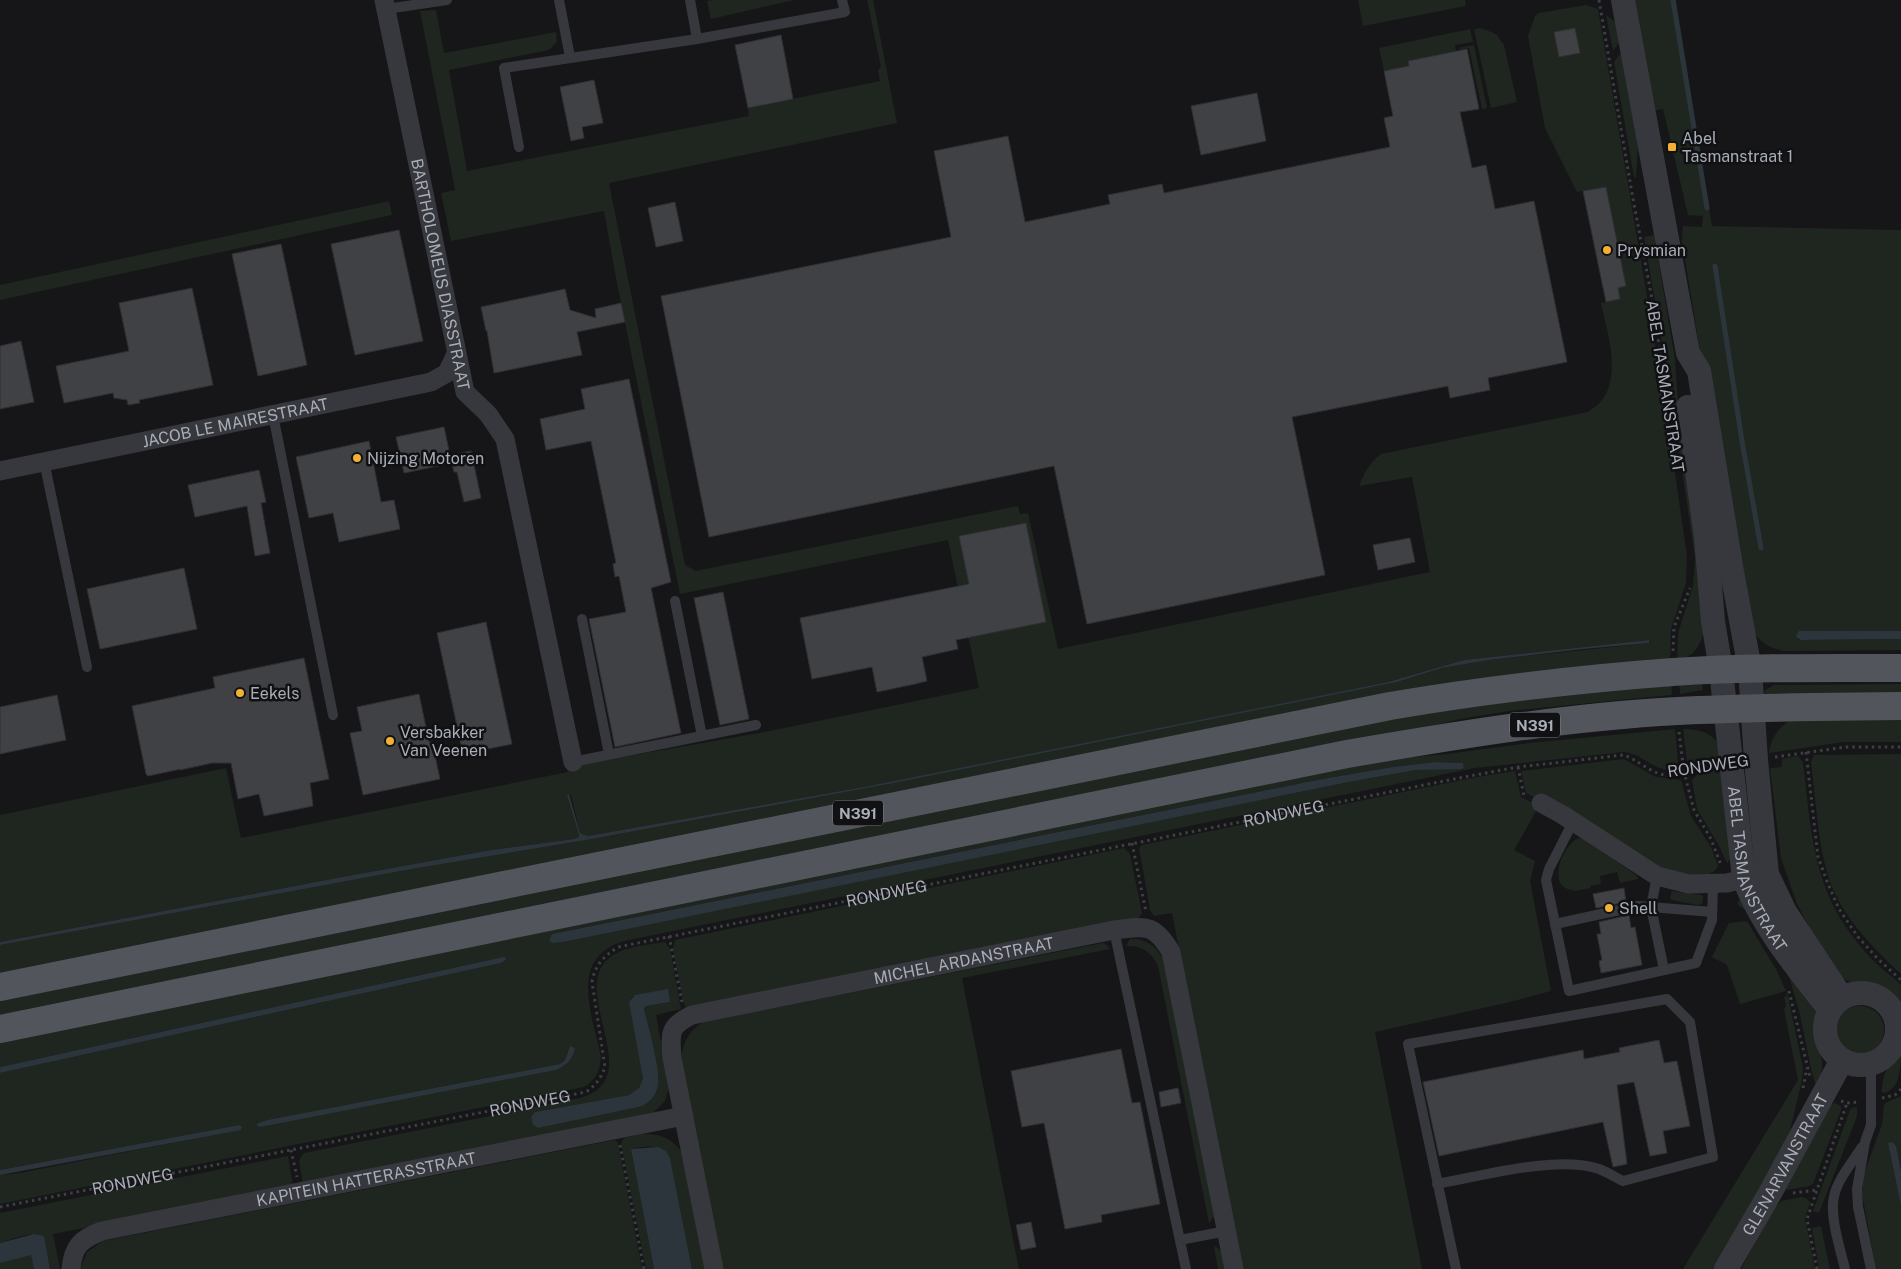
<svg xmlns="http://www.w3.org/2000/svg" width="1901" height="1269" viewBox="0 0 1901 1269" font-family="'Public Sans',sans-serif">
  <rect width="100%" height="100%" fill="#161618"/>
  <g fill="#1e261f" fill-rule="evenodd">
    <polygon points="713,0 794,0 711,19 707,1"/>
    <path d="M867,0H873L897,123L609,183L685,565L696,571L1018,506L1020,514L1028,513L1058,649L1430,572L1412,477L1359,486C1365,472 1369,463 1381,454L1588,412C1593,408 1600,404 1603,399C1621,371 1607,332 1601,303L1620,299L1618,288L1626,286L1606,187L1577,192L1545,128L1528,36L1535,16L1539,13L1586,5L1598,9L1662,384L1687,556L1686,583L1671,629L1670,664L0,978V945L412,869L592,839L894,783L1397,682L1442,668L1489,660L1651,643L1649,640L1464,660L1388,682L869,786L588,836L580,833L571,795H567L579,835V837L574,839L491,850L337,878L0,942V815L226,768L241,838L568,772L566,767L759,733L979,688L948,540L680,594L617,283L604,211L451,241L441,193L455,190L420,11L436,10L444,53L556,32L557,42L549,50L449,70L467,171L749,116L748,108L880,81L878,70L881,67Z"/>
    <polygon points="1358,0 1465,0 1466,6 1363,26"/>
    <path d="M1632,0H1676L1712,226L1901,230V631L1798,632V640H1802L1901,639V650L1784,651C1770,648 1763,644 1754,633L1714,436L1682,241L1683,226L1702,227L1703,216L1688,215L1663,109L1652,111Z"/>
    <polygon points="1606,15 1617,23 1620,41 1613,51"/>
    <polygon points="1481,28 1496,34 1504,45 1517,102 1491,108 1474,29"/>
    <polygon points="1470,29 1473,42 1455,45 1456,51 1408,61 1409,66 1384,71 1379,48"/>
    <polygon points="1474,45 1487,108 1482,109 1469,48 1460,49 1459,48"/>
    <polygon points="1622,54 1638,144 1636,177 1634,177 1614,62 1619,55"/>
    <polygon points="389,201 392,215 0,300 0,285"/>
    <path d="M1654,235L1675,359L1681,446L1697,545L1703,634C1700,648 1691,657 1677,662L1678,633L1693,586L1695,558L1672,401L1644,237Z"/>
    <polygon points="1671,681 1672,695 1509,711 1460,719 1408,732 0,1017 0,997 1413,712"/>
    <polygon points="1679,681 1702,684 1703,690 1680,694"/>
    <polygon points="1901,684 1901,696 1765,695 1764,692 1765,690 1774,685"/>
    <path d="M1901,716V742H1844L1769,753C1771,737 1779,727 1793,718Z"/>
    <path d="M1675,729L1678,761L1677,766L1673,770C1652,771 1642,753 1624,752L1475,768L624,941C567,958 593,1017 601,1057C600,1071 596,1080 584,1087L0,1204V1175L20,1173L242,1129L239,1125L0,1170V1073L501,963L506,960L505,957H503L0,1067V1038L1377,760L1446,754L1529,743ZM1435,762L1463,763L1464,767L1416,770L1354,781L554,943L552,934L1322,779L1393,767ZM570,1046L566,1065L556,1070L258,1127V1123L267,1120L560,1064L565,1060Z"/>
    <path d="M1683,729C1708,729 1718,737 1725,760L1694,767L1689,765L1687,761Z"/>
    <path d="M1901,754V974C1871,946 1841,916 1828,876C1817,840 1816,799 1811,762L1814,755Z"/>
    <path d="M1798,756L1803,762C1810,819 1812,878 1846,927C1855,940 1866,954 1878,965C1885,972 1894,977 1901,985V1003L1878,989L1851,983L1843,978L1813,934L1797,904L1781,858L1770,768L1782,767V759Z"/>
    <path d="M1624,759L1656,777L1681,780L1691,816L1711,847L1718,866C1709,886 1662,870 1647,862C1605,842 1568,813 1526,793L1521,771Z"/>
    <polygon points="1727,767 1731,858 1727,863 1718,844 1697,809 1692,780 1699,773"/>
    <polygon points="1515,771 1521,797 1539,806 1514,850 1535,861 1530,881 1551,991 1506,1003 1375,1032 1422,1269 1243,1269 1172,913 1154,916 1150,910 1139,848 1142,845 1477,777"/>
    <path d="M1579,838L1587,839L1637,876L1638,879L1620,883L1617,872L1600,876L1601,884L1590,886L1591,888C1584,889 1577,892 1571,890C1545,884 1565,842 1579,838Z"/>
    <polygon points="1124,848 1130,854 1142,913 1138,919 686,1008 683,1001 673,949 675,940"/>
    <polygon points="1672,891 1702,895 1703,897 1702,904 1697,905 1672,900 1670,898"/>
    <path d="M1740,900H1743L1818,1009C1817,1018 1814,1028 1816,1037C1819,1059 1828,1061 1817,1084L1815,1083L1812,1073L1800,1015L1789,976L1750,913L1739,906L1737,902Z"/>
    <polygon points="1747,921 1777,971 1786,991 1740,1004 1727,965 1712,957 1729,923"/>
    <path d="M1130,939C1146,938 1155,946 1163,958L1214,1216L1209,1223L1158,966C1152,952 1141,945 1126,946Z"/>
    <path d="M665,942L670,949L681,1009L656,1015L669,1087L665,1101L653,1113L303,1185L299,1160L304,1153L580,1098C651,1079 563,987 613,955C627,946 648,945 665,942ZM634,996L670,1002L646,1006L644,1009L659,1079L650,1101L639,1107L538,1128L533,1125L531,1117L535,1112L629,1095L639,1088L643,1078L631,998Z"/>
    <path d="M1103,943L1107,945L1110,949L962,978L1019,1269H723L681,1060C682,1043 689,1031 703,1022Z"/>
    <polygon points="1787,991 1803,1068 1802,1080 1789,1135 1715,1269 1683,1269 1798,1080 1784,1009 1786,1006 1784,996 1786,997"/>
    <circle cx="1860" cy="1030" r="24"/>
    <path d="M1901,1047C1901,1065 1901,1089 1884,1093L1882,1092C1882,1068 1891,1066 1901,1047Z"/>
    <polygon points="1901,1096 1901,1171 1896,1146 1888,1143 1901,1206 1901,1269 1876,1269 1862,1194 1864,1174 1882,1124 1884,1105 1887,1102"/>
    <polygon points="1835,1103 1841,1106 1841,1110 1813,1184 1809,1186 1787,1190 1786,1187 1831,1105"/>
    <polygon points="1854,1107 1857,1108 1857,1116 1819,1213 1813,1211 1850,1110"/>
    <path d="M642,1134C660,1134 670,1137 681,1151L707,1269H692L670,1158C662,1143 646,1146 631,1149L654,1269H646L621,1143L624,1138Z"/>
    <polygon points="615,1140 618,1143 642,1269 80,1269 87,1252 103,1241"/>
    <path d="M288,1156L293,1187L53,1234L60,1269H50L44,1237C31,1230 13,1239 0,1243V1213Z"/>
    <polygon points="1801,1197 1806,1198 1810,1202 1805,1219 1815,1269 1741,1269 1774,1208 1782,1201"/>
    <polygon points="1821,1226 1830,1269 1819,1269 1812,1228"/>
    <path d="M1214,1246C1224,1250 1224,1259 1226,1269H1218Z"/>
    <polygon points="31,1254 34,1269 0,1269 0,1263"/>
  </g>
  <g fill="#2c353c">
    <polygon points="1799,631 1901,631 1901,639 1800,640 1796,636"/>
    <polygon points="1649,640 1650,643 1583,649 1489,660 1442,668 1397,682 894,783 592,839 412,869 0,945 0,942 337,878 491,850 574,839 579,837 579,835 567,795 569,794 580,833 588,836 869,786 1388,682 1464,660"/>
    <polygon points="1435,762 1463,763 1464,767 1462,769 1416,770 1354,781 568,941 554,943 549,941 552,934 1322,779 1393,767"/>
    <polygon points="503,957 505,957 506,960 501,963 0,1073 0,1067"/>
    <path d="M668,989L670,1002L646,1006L644,1009C648,1025 661,1072 658,1085C656,1096 649,1104 639,1107L538,1128L533,1125L531,1117L535,1112L629,1095L639,1088L643,1078L629,1002L635,995Z"/>
    <path d="M570,1046L575,1048C573,1059 566,1066 556,1070L260,1127L257,1126L258,1123L267,1120L560,1064L565,1060Z"/>
    <polygon points="239,1125 242,1127 241,1130 0,1175 0,1170"/>
    <polygon points="1892,1142 1896,1146 1901,1171 1901,1206 1888,1143"/>
    <polygon points="658,1147 666,1151 670,1158 692,1269 654,1269 631,1149"/>
    <polygon points="34,1234 44,1236 50,1269 34,1269 31,1255 0,1263 0,1243"/>
  </g>
  <g fill="none" stroke-linecap="round" stroke-linejoin="round">
    <g stroke="#2c353c" stroke-width="5">
      <polyline points="1673,0 1707,208"/>
      <polyline points="1715,266 1742,441 1761,548"/>
    </g>
  </g>
  <g fill="#404145" stroke="#303034">
    <polygon points="1575,28 1580,53 1559,57 1554,32"/>
    <polygon points="781,35 793,99 748,108 735,45"/>
    <polygon points="1467,49 1479,109 1460,112 1472,168 1486,165 1495,209 1534,201 1567,362 1488,378 1490,390 1450,398 1448,386 1292,417 1325,575 1087,624 1054,466 709,537 661,296 951,237 934,151 1008,136 1025,222 1110,204 1108,195 1162,184 1164,193 1390,147 1384,118 1393,116 1384,71 1409,66 1408,61"/>
    <polygon points="594,80 603,123 582,127 584,138 571,141 560,87"/>
    <polygon points="1257,93 1266,141 1201,155 1191,106"/>
    <polygon points="1606,187 1626,286 1618,288 1620,299 1606,302 1583,191"/>
    <polygon points="675,202 683,241 656,247 648,208"/>
    <polygon points="399,230 423,341 355,355 331,244"/>
    <polygon points="281,244 307,365 258,376 232,254"/>
    <polygon points="192,288 213,385 139,400 140,403 128,405 127,400 114,398 113,393 64,403 56,366 129,351 119,303"/>
    <polygon points="565,289 570,310 596,318 595,309 621,303 625,322 577,332 582,355 494,373 487,331 486,331 481,307"/>
    <polygon points="21,341 34,402 0,409 0,346"/>
    <polygon points="629,379 671,582 651,588 681,733 615,747 589,619 626,612 619,576 615,577 613,564 616,563 591,441 546,450 540,419 585,409 581,389"/>
    <polygon points="444,427 450,455 471,451 481,498 464,502 457,472 454,472 452,463 404,473 396,437"/>
    <polygon points="369,441 381,502 394,500 400,529 339,542 333,513 309,518 296,457"/>
    <polygon points="259,470 266,502 261,503 270,553 255,556 247,506 195,517 188,485"/>
    <polygon points="1026,523 1046,622 956,640 958,649 922,657 927,681 915,684 877,692 872,667 812,679 800,618 969,584 959,536"/>
    <polygon points="1410,538 1415,562 1378,570 1373,545"/>
    <polygon points="184,568 197,629 100,649 87,589"/>
    <polygon points="723,592 749,719 720,725 694,598"/>
    <polygon points="486,622 512,744 463,754 437,633"/>
    <polygon points="304,658 329,779 310,783 313,806 264,816 259,794 238,799 231,763 212,763 180,770 181,769 148,776 146,774 132,706 215,688 213,677"/>
    <polygon points="419,694 429,742 432,742 440,779 363,795 350,733 362,731 357,707"/>
    <polygon points="57,695 66,740 0,754 0,707"/>
    <polygon points="1624,888 1626,902 1596,908 1593,894"/>
    <polygon points="1629,915 1631,928 1635,927 1642,965 1601,973 1599,961 1602,960 1597,934 1601,934 1599,922"/>
    <polygon points="1659,1040 1664,1063 1677,1061 1690,1126 1663,1131 1667,1153 1650,1156 1634,1082 1617,1085 1627,1164 1613,1167 1603,1122 1439,1156 1423,1082 1583,1050 1584,1059 1620,1052 1619,1048"/>
    <polygon points="1121,1049 1132,1103 1140,1102 1160,1204 1101,1215 1102,1222 1065,1229 1044,1123 1022,1127 1011,1071"/>
    <polygon points="1178,1088 1181,1103 1161,1107 1159,1092"/>
    <polygon points="1031,1222 1036,1247 1021,1250 1016,1225"/>
  </g>
  <g fill="none" stroke-linecap="round" stroke-linejoin="round">
    <g stroke="#3d3f44" stroke-width="3" stroke-dasharray="2.5 4" stroke-linecap="butt">
      <polyline points="1599,0 1633,199 1652,299 1668,404"/>
      <polyline points="1673,651 1674,627 1690,588"/>
      <polyline points="1679,732 1684,772 1694,810 1711,839 1721,865"/>
      <polyline points="1806,752 1818,857 1828,884 1839,909 1858,937 1877,958 1901,980"/>
      <polyline points="1775,757 1846,747 1901,747"/>
      <polyline points="1518,767 1524,796 1526,797"/>
      <polyline points="1132,843 1146,912"/>
      <polyline points="669,936 682,1002"/>
      <polyline points="1789,991 1810,1077"/>
      <polyline points="1803,1088 1807,1068"/>
      <polyline points="1882,1098 1895,1095 1901,1089"/>
      <polyline points="1841,1101 1847,1103 1859,1102"/>
      <polyline points="620,1145 644,1269"/>
      <polyline points="291,1150 297,1177"/>
      <polyline points="1793,1193 1817,1190"/>
      <path id="s1" d="M0,1207L586,1092C596,1085 601,1078 605,1067L592,982C595,965 603,957 618,947L1454,779L1518,767L1623,755C1637,759 1650,773 1665,775C1675,776 1701,769 1712,767"/>
      <polyline points="1817,1269 1807,1219 1847,1103"/>
    </g>
    <g stroke="#37383d" stroke-width="10">
      <polyline points="559,0 570,57"/>
      <polyline points="690,0 697,39 845,12 842,0"/>
      <polyline points="386,9 447,0"/>
      <polyline points="519,147 504,68 697,39"/>
      <polyline points="273,415 333,715"/>
      <polyline points="44,461 87,667"/>
      <polyline points="675,601 702,736"/>
      <polyline points="582,619 609,754"/>
      <polyline points="573,762 756,725"/>
      <polyline points="1573,822 1549,869 1546,880 1569,991 1696,963 1712,920 1713,884"/>
      <polyline points="1657,876 1651,907 1664,970"/>
      <polyline points="1555,924 1638,906 1712,912"/>
      <polyline points="1114,930 1186,1269"/>
      <polyline points="1871,1064 1871,1125 1865,1142 1857,1189 1858,1207 1871,1269"/>
      <path d="M1437,1184C1482,1176 1557,1155 1599,1169C1607,1172 1615,1177 1623,1181L1713,1157L1690,1022L1667,999L1408,1044L1456,1269"/>
      <polyline points="1180,1240 1226,1231"/>
      <path d="M1845,1269C1840,1248 1832,1224 1833,1203C1834,1183 1852,1163 1862,1147"/>
    </g>
    <g stroke="#37383d" stroke-width="19">
      <path id="s2" d="M384,0L465,392L488,414L505,439L573,762"/>
      <path id="s3" d="M0,471L431,382L447,373L456,354"/>
      <polyline points="1541,803 1563,815 1657,876 1689,884 1727,883 1756,876"/>
      <polyline points="1894,1015 1901,1014"/>
      <polyline points="1896,1035 1901,1034"/>
      <path id="s4" d="M71,1269C73,1246 81,1239 102,1231L684,1116"/>
      <path id="s5" d="M714,1269L672,1058C670,1033 669,1026 692,1015L1114,930C1145,926 1154,923 1171,952L1234,1269"/>
    </g>
    <g stroke="#37383d" stroke-width="24">
      <polyline points="1623,0 1688,353 1699,371 1732,572 1750,669 1756,760 1767,874 1785,912 1842,998"/>
      <path id="s6" d="M1688,407L1706,537L1713,621L1721,670L1744,879C1763,928 1798,969 1830,1010"/>
      <circle cx="1861" cy="1029" r="36"/>
      <path id="s7" d="M1726,1269L1769,1195L1842,1060"/>
    </g>
    <g stroke="#53555c" stroke-width="28">
      <path d="M0,987L1390,706C1484,690 1578,679 1673,672C1749,667 1825,668 1901,668"/>
      <path d="M0,1029L1347,754C1457,735 1567,717 1678,711C1752,707 1827,707 1901,706"/>
    </g>
  </g>
  <g fill="#f2b134" stroke="#111113" stroke-width="2">
    <rect x="1667" y="142" width="10" height="10" rx="2.5"/>
    <circle cx="1607" cy="250" r="5"/>
    <circle cx="357" cy="458" r="5"/>
    <circle cx="240" cy="693" r="5"/>
    <circle cx="390" cy="741" r="5"/>
    <circle cx="1609" cy="908" r="5"/>
  </g>
  <g text-anchor="middle" dominant-baseline="central" stroke-width="5" stroke-linejoin="round" paint-order="stroke">
    <g fill="#111113" stroke="#7b7e86" stroke-width="1">
      <rect x="1510" y="712.5" width="50" height="25" rx="4"/>
      <rect x="833" y="800.5" width="50" height="25" rx="4"/>
    </g>
    <g font-size="15" font-weight="bold" fill="#a8adb8">
      <text x="1535" y="725">N391</text>
      <text x="858" y="813">N391</text>
    </g>
    <g font-size="16" fill="#a8adb8" stroke="#111113" text-anchor="start">
      <text x="1682" y="138">Abel<tspan x="1682" dy="18">Tasmanstraat 1</tspan></text>
      <text x="1617" y="250">Prysmian</text>
      <text x="367" y="458">Nijzing Motoren</text>
      <text x="250" y="693">Eekels</text>
      <text x="400" y="732">Versbakker<tspan x="400" dy="18">Van Veenen</tspan></text>
      <text x="1619" y="908">Shell</text>
    </g>
    <g font-size="16" fill="#a8adb8" stroke="#111113">
      <text stroke="none"><textPath href="#s2" startOffset="280">BARTHOLOMEUS DIASSTRAAT</textPath></text>
      <text transform="translate(1665 386) rotate(81)">ABEL TASMANSTRAAT</text>
      <text stroke="none"><textPath href="#s3" startOffset="240">JACOB LE MAIRESTRAAT</textPath></text>
      <text transform="translate(1708 766) rotate(-8)">RONDWEG</text>
      <text stroke="none"><textPath href="#s1" startOffset="1439">RONDWEG</textPath></text>
      <text stroke="none"><textPath href="#s6" startOffset="469">ABEL TASMANSTRAAT</textPath></text>
      <text stroke="none"><textPath href="#s1" startOffset="1034">RONDWEG</textPath></text>
      <text stroke="none"><textPath href="#s5" startOffset="545">MICHEL ARDANSTRAAT</textPath></text>
      <text stroke="none"><textPath href="#s1" startOffset="540">RONDWEG</textPath></text>
      <text stroke="none"><textPath href="#s7" startOffset="120">GLENARVANSTRAAT</textPath></text>
      <text stroke="none"><textPath href="#s4" startOffset="322">KAPITEIN HATTERASSTRAAT</textPath></text>
      <text stroke="none"><textPath href="#s1" startOffset="135">RONDWEG</textPath></text>
    </g>
  </g>
</svg>
